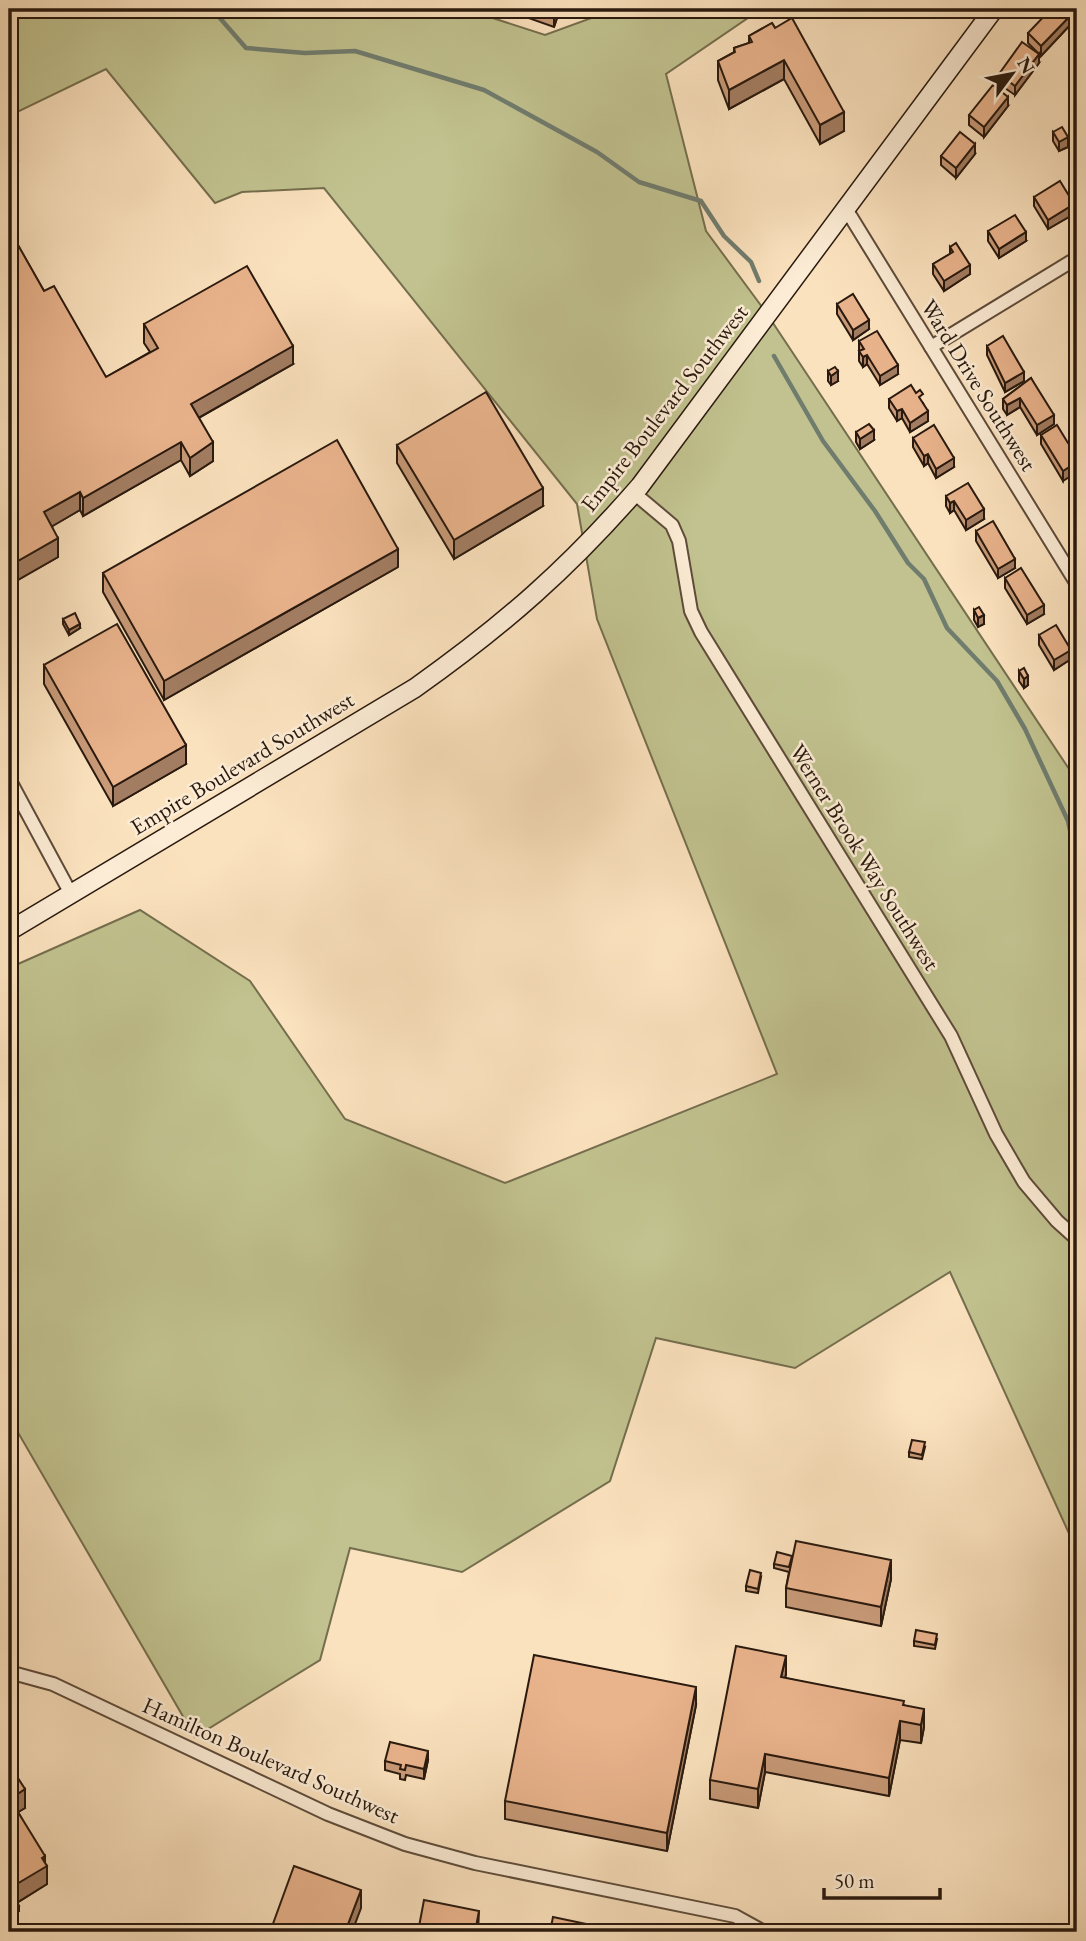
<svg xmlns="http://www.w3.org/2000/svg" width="1086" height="1941" viewBox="0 0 1086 1941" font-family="'EB Garamond',serif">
  <rect width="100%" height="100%" fill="#fbe2be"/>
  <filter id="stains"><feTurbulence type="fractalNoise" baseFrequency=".00286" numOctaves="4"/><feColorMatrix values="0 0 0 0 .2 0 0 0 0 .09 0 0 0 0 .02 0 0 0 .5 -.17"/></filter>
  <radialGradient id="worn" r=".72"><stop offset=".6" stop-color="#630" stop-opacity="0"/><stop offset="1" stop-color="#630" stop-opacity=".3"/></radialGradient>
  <polygon fill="#c1c28f" stroke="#756e4e" stroke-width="2" points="12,9 465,9 545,35 616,9 761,9 666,74 706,231 765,311 1077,781 1077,1551 950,1272 795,1368 656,1338 610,1481 462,1572 350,1548 320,1660 195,1737 9,1417 9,968 140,910 250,981 345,1119 505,1183 777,1074 597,619 577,504 324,188 242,192 215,203 106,69 9,116 9,13"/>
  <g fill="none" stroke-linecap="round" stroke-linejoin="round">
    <g stroke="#707c6e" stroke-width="4.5">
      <polyline points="212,9 246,48 305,53 355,51 484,90 597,152 639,182 701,201 724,236 751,262 759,281"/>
      <polyline points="774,356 823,441 875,511 908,563 924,579 947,628 997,681 1025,729 1068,821 1077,862"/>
    </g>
    <g stroke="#5e4b3a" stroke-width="16">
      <g id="street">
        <polyline points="846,209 1077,584"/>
        <polyline points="931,347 1077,258"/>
        <polyline points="634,493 672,525 679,541 691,611 701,632 951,1036 996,1134 1024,1182 1057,1221 1077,1239"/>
        <polyline points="9,779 71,894"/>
        <polyline points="9,1672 53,1684 328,1814 405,1844 475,1863 735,1916 764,1932"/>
      </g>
    </g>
    <g stroke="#29190e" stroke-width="21">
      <path id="secondary" d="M9,931L415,688C504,625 569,568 640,486L994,9"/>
    </g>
    <use href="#street" stroke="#fcecd5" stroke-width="12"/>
    <use href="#secondary" stroke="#fcecd5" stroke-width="18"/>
  </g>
  <g fill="#c89a78" stroke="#29190e" stroke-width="2">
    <polygon points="503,9 560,9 554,27"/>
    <polygon points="1065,9 1077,9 1073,18"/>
    <polygon points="772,23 844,131 820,144 784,79 729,109 718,80 718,61 734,52 734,48 749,43 749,36"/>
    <polygon points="1070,25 1041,56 1028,43 1028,33"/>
    <polygon points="1039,63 1015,95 999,84 999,74"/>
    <polygon points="1008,106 984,137 969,125 969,115"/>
    <polygon points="1053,132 1068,147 1059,151 1053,141"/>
    <polygon points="975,154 956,178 941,165 941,156"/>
    <polygon points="1034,197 1074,214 1048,229 1034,206"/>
    <polygon points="988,231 1026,241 999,258 988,241"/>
    <polygon points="16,242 44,291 106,377 150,352 144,343 144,324 293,364 199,418 213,461 190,476 181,460 83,516 80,510 52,526 58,557 9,585"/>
    <polygon points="950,247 970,274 944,291 933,274 933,264 950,254"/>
    <polygon points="837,304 869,329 853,340 837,314"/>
    <polygon points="859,341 898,374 880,385 867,364 863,367 859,361"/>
    <polygon points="987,346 1024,381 1005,392 987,355"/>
    <polygon points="828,371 838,381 831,385 828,381"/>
    <polygon points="1031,378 1054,424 1037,435 1020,407 1007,415 1003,409 1003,399"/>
    <polygon points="889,399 923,403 928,421 910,432 902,418 897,421 889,408"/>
    <polygon points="856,432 874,440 860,449 856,442"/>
    <polygon points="1041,435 1068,443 1063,481 1041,444"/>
    <polygon points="913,438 954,467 936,478 928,463 924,466 913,447"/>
    <polygon points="397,445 543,506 454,559 397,463"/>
    <polygon points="1077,475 1077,498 1071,489 1071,479"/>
    <polygon points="946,496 984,519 966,530 954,510 950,513 946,506"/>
    <polygon points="976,531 1015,568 998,578 976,541"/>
    <polygon points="398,567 164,700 103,592 103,573"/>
    <polygon points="1005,578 1044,614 1027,624 1005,588"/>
    <polygon points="974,610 984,624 978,627 974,620"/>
    <polygon points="63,619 80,628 69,635 63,624"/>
    <polygon points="1039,635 1071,659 1054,670 1039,645"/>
    <polygon points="44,665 186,764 113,806 44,684"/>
    <polygon points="1019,671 1028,685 1024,688 1019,681"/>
    <polygon points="925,1447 922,1459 909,1457 909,1452"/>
    <polygon points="792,1556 891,1579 881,1626 786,1607 786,1588 789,1572 774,1568 774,1564"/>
    <polygon points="761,1577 758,1593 746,1591 746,1586"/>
    <polygon points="937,1639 935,1649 914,1646 914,1641"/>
    <polygon points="786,1674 785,1678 904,1705 924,1727 921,1743 900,1740 889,1796 765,1772 758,1808 710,1799 710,1780"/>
    <polygon points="696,1705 667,1851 505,1819 505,1801"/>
    <polygon points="428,1760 424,1779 406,1775 405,1780 400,1779 400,1774 385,1770 385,1761"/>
    <polygon points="9,1780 25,1808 18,1812 45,1862 47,1884 17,1903 19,1911 10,1916 9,1914"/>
  </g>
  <g fill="#a37d62" stroke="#29190e" stroke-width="2">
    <polygon points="554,9 560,9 554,27"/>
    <polygon points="1073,9 1077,9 1077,14 1073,18"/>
    <polygon points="1070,16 1070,25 1041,56 1041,46"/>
    <polygon points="1039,54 1039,63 1015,95 1015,86"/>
    <polygon points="784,60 784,79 729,109 729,90"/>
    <polygon points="1008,97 1008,106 984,137 984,127"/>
    <polygon points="844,112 844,131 820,144 820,125"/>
    <polygon points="1068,137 1068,147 1059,151 1059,142"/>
    <polygon points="975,144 975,154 956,178 956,168"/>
    <polygon points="18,161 18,180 9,185 9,166"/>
    <polygon points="1074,204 1074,214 1048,229 1048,220"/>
    <polygon points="16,223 16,242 9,246 9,228"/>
    <polygon points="1026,232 1026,241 999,258 999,249"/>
    <polygon points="970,265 970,274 944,291 944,281"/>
    <polygon points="869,320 869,329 853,340 853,330"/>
    <polygon points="293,346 293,364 191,422 191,404"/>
    <polygon points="867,355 867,364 863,367 863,357"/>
    <polygon points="898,365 898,374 880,385 880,376"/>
    <polygon points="838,371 838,381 831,385 831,376"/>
    <polygon points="1024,372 1024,381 1005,392 1005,383"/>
    <polygon points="1020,398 1020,407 1007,415 1007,405"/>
    <polygon points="902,409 902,418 897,421 897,411"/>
    <polygon points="928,411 928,421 910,432 910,423"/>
    <polygon points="1054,415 1054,424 1037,435 1037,425"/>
    <polygon points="874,430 874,440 860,449 860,439"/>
    <polygon points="181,442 181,460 83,516 83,498"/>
    <polygon points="213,442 213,461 190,476 190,458"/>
    <polygon points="1077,453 1077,472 1063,481 1063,471"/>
    <polygon points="928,454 928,463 924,466 924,456"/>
    <polygon points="954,458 954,467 936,478 936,469"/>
    <polygon points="543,488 543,506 454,559 454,540"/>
    <polygon points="80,492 80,510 44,531 44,512"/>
    <polygon points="954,501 954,510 950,513 950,503"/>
    <polygon points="984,509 984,519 966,530 966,520"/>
    <polygon points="58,538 58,557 9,585 9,566"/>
    <polygon points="398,549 398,567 164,700 164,681"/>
    <polygon points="1015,559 1015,568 998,578 998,569"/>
    <polygon points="1044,605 1044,614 1027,624 1027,615"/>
    <polygon points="984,615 984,624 978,627 978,618"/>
    <polygon points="80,624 80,628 69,635 69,630"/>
    <polygon points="1071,650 1071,659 1054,670 1054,660"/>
    <polygon points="1028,676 1028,685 1024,688 1024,679"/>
    <polygon points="186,745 186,764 113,806 113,787"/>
    <polygon points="891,1560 891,1579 881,1626 881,1607"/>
    <polygon points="786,1656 786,1674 781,1696 781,1677"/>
    <polygon points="696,1687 696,1705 667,1851 667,1833"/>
    <polygon points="924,1709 924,1727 921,1743 921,1725"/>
    <polygon points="900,1721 900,1740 889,1796 889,1778"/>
    <polygon points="428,1751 428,1760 424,1779 424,1769"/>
    <polygon points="765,1754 765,1772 758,1808 758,1789"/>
    <polygon points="25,1789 25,1808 10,1817 10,1799"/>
    <polygon points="45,1856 45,1867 47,1866 47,1884 10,1907 10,1888"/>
    <polygon points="361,1890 361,1908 352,1932 345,1932"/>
    <polygon points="19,1906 19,1911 10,1916 10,1912"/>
    <polygon points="479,1911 478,1932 475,1932"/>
  </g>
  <g fill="#e9b38c" stroke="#29190e" stroke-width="2">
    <polygon points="1051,9 1063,9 1070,16 1041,46 1028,33"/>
    <polygon points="792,18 844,112 820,125 784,60 729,90 718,61 735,52 734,48 752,42 749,36 772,23 775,28"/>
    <polygon points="1022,42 1039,54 1015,86 999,74"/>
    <polygon points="993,85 1008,97 984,127 969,115"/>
    <polygon points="1062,127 1068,137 1059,142 1053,132"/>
    <polygon points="960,132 975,144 956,168 941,156"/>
    <polygon points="9,146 18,161 9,166"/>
    <polygon points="1060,181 1074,204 1048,220 1034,197"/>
    <polygon points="9,212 16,223 9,228"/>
    <polygon points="1015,215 1026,232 999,249 988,231"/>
    <polygon points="9,229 44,291 54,286 106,377 158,348 144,324 247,266 293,346 191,404 213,442 190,458 181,442 83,498 80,492 44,512 58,538 9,566"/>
    <polygon points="956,243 970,265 944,281 933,264 953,252 950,247"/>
    <polygon points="853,294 869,320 853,330 837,304"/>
    <polygon points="877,331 898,365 880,376 867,355 863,357 859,351 864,349 859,341"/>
    <polygon points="1003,336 1024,372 1005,383 987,346"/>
    <polygon points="835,367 838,371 831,376 828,371"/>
    <polygon points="1031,378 1054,415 1037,425 1020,398 1007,405 1003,399"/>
    <polygon points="911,385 916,393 920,390 923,394 919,397 928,411 910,423 902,409 897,411 889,399"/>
    <polygon points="486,392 543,488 454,540 397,445"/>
    <polygon points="869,424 874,430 860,439 856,432"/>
    <polygon points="934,425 954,458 936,469 928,454 924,456 913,438"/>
    <polygon points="1057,425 1068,443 1074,440 1077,446 1077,453 1075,454 1077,457 1077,462 1063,471 1041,435"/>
    <polygon points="337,440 398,549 164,681 103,573"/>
    <polygon points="1077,475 1077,488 1071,479"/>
    <polygon points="968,483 984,509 966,520 954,501 950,503 946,496"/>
    <polygon points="993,521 1015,559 998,569 976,531"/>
    <polygon points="1021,568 1044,605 1027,615 1005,578"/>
    <polygon points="979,607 984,615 978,618 974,610"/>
    <polygon points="75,613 80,624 69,630 63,619"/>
    <polygon points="117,624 186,745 113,787 44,665"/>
    <polygon points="1056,625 1071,650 1054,660 1039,635"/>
    <polygon points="1024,668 1028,676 1024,679 1019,671"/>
    <polygon points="912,1440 925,1442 922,1455 909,1452"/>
    <polygon points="796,1541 891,1560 881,1607 786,1588"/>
    <polygon points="777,1552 792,1556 789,1567 774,1564"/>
    <polygon points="750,1570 761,1573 758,1589 746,1586"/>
    <polygon points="916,1630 937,1634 935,1645 914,1641"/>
    <polygon points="736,1646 786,1656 781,1677 904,1701 903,1705 924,1709 921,1725 900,1721 889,1778 765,1754 758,1789 710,1780"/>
    <polygon points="534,1655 696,1687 667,1833 505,1801"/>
    <polygon points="390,1742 428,1751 424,1769 406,1765 405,1770 400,1769 401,1765 385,1761"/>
    <polygon points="16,1775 25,1789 10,1799 45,1856 42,1858 47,1866 10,1888 9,1885 9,1780"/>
    <polygon points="294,1866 361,1890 345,1932 270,1932"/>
    <polygon points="424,1900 479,1911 475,1932 418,1932"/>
    <polygon points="16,1902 19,1906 10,1912 9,1905"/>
    <polygon points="553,1917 596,1926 595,1932 550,1932"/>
  </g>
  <g text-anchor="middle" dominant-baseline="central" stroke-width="5" stroke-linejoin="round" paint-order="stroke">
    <g font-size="23" fill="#29190e" stroke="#fcecd5">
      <text transform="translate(979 385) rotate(58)">Ward Drive Southwest</text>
      <text transform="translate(664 408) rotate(-52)">Empire Boulevard Southwest</text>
      <text transform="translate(242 763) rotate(-31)">Empire Boulevard Southwest</text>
      <text transform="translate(865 857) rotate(58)">Werner Brook Way Southwest</text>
      <text transform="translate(271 1760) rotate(24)">Hamilton Boulevard Southwest</text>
    </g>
  </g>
  <rect width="1086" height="1941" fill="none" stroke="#fbe2be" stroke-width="35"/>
  <rect x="10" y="10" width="1065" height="1920" fill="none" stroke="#29190e" stroke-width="3.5"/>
  <rect x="18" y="18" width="1051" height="1906" fill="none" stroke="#29190e" stroke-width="2"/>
  <g transform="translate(1012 74) rotate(58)" stroke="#fcecd5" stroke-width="5" paint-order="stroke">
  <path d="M0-5L12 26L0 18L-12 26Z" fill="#29190e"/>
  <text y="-10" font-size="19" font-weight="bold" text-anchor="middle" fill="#29190e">N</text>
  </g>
  <path d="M824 1888v10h116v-10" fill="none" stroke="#29190e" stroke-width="3.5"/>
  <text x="834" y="1888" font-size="21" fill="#29190e" stroke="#fcecd5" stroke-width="5" paint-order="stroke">50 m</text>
  <rect width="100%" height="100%" filter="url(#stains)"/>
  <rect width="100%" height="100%" fill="url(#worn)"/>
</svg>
